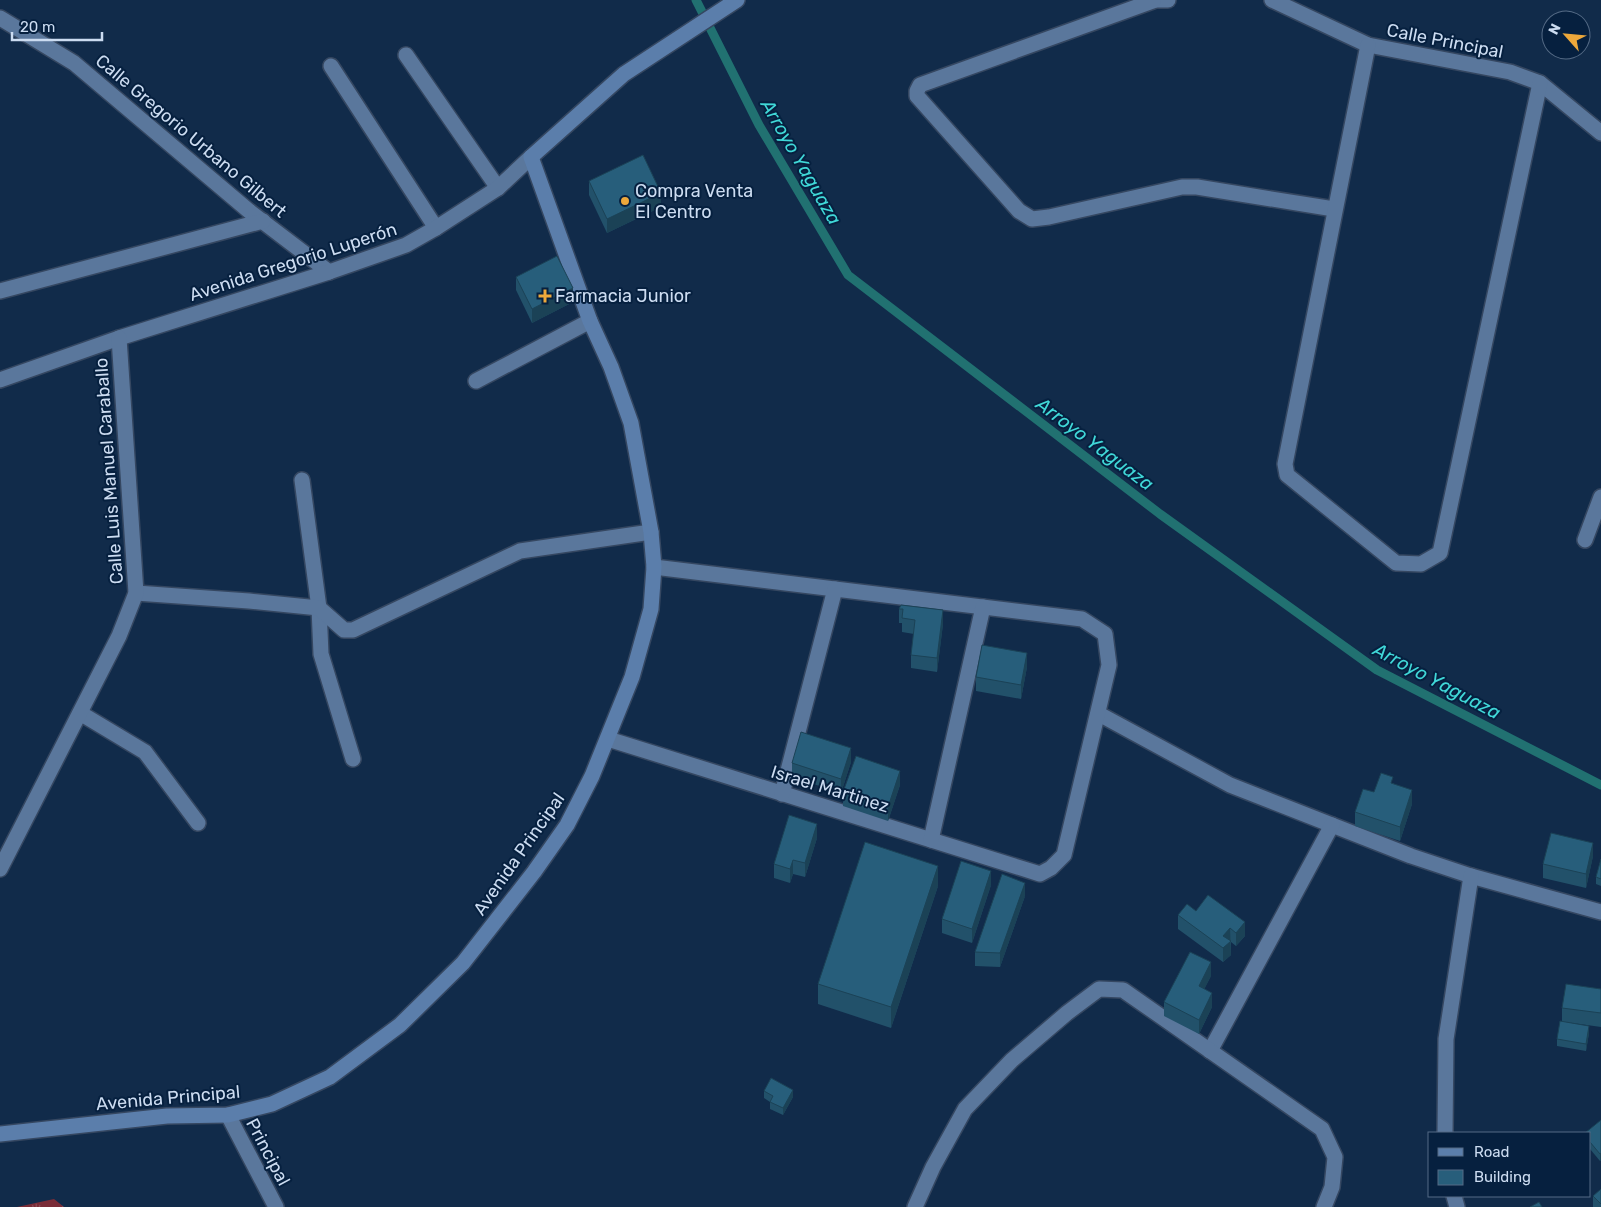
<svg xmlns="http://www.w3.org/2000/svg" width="1601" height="1207" viewBox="0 0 1601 1207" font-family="Rubik,sans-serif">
  <defs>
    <pattern id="grass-tufts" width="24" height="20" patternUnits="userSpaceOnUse" patternTransform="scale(1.25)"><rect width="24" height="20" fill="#7a2c37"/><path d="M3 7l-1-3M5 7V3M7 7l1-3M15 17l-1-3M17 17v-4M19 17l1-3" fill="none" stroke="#8c4a54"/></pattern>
  </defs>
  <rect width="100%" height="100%" fill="#112b4a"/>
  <polygon fill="url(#grass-tufts)" points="54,1199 64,1207 17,1207"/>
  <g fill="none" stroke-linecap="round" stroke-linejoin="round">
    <polyline stroke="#217171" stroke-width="9" points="696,0 759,125 848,275 1160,514 1377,670 1601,785"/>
    <g stroke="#354761" stroke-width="18">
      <g id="lane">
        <polyline points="406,55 498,188"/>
        <polyline points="331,66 436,228"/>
      </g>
    </g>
    <g stroke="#354761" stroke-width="18">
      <g id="street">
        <polyline points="1153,0 1168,0"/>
        <polyline points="1272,0 1368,45 1510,72 1540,83 1601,133"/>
        <polyline points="1153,1 920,85 917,91 917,96 1019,211 1032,219 1049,217 1182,187 1197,187 1334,209"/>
        <polyline points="0,18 74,63 249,211 329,272"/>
        <polyline points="1368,45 1285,464 1287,475 1396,563 1421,564 1440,553 1540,83"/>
        <polyline points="0,291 263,221"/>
        <polyline points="0,380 119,338 329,272 406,245 436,228 498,188 531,157"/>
        <polyline points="476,381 590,321"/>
        <polyline points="302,480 319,608 321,654 353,759"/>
        <polyline points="1585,540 1601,497"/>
        <polyline points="136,593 249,601 319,608 344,630 353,630 520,551 651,532"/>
        <polyline points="80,713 145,752 198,823"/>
        <polyline points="1099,714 1230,785 1411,856 1471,876 1601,912"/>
        <polyline points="608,739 1040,874 1051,868 1064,855 1109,665 1105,634 1082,619 654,567"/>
        <polyline points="782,794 835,589"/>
        <polyline points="931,840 983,607"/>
        <polyline points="0,869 119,636 136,593 119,338"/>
        <polyline points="1210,1051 1332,825"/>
        <polyline points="228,1115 276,1207"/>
        <polyline points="1445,1133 1446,1039 1471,876"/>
        <polyline points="1454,1196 1457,1207"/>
        <polyline points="915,1207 933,1167 965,1109 1012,1060 1067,1013 1099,989 1123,990 1322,1129 1335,1157 1332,1187 1324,1207"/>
      </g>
    </g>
    <g stroke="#354761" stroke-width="18">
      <polyline id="secondary" points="0,1134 167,1116 228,1115 272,1104 330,1077 400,1025 463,963 534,872 567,825 592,776 632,677 651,609 654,567 651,532 631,423 611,367 590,321 531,157 624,74 737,0"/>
    </g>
    <use href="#lane" stroke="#5a779c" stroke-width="15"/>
    <use href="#street" stroke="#5a779c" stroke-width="15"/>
    <use href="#secondary" stroke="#5b7eab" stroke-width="15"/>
  </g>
  <g fill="#22516a">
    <polygon points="589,181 661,207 607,233 589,195"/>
    <polygon points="516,277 573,302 532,323 516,290"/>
    <polygon points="901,605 943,624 937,672 911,668 911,655 914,634 902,632 902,623 899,623 899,609"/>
    <polygon points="1027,667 1021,699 976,691 976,677"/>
    <polygon points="851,762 841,793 792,777 792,763"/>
    <polygon points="1393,783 1412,804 1400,841 1355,826 1355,812 1374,792"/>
    <polygon points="900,785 888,821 843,806 843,792"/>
    <polygon points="817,838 805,877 793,874 790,883 774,878 774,864"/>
    <polygon points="1593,856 1586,888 1543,878 1543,864"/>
    <polygon points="1601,859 1601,886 1596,884 1596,877"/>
    <polygon points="991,885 972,943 942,933 942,919"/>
    <polygon points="938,886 891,1028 818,1004 818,984"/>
    <polygon points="1208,895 1245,936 1236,946 1231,942 1231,955 1223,962 1178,929 1178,915 1196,911"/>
    <polygon points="1025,896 1000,967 975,966 975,952"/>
    <polygon points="1211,976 1204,989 1212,1007 1199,1034 1164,1016 1164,1002"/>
    <polygon points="1601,989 1601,1027 1565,1022 1589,1033 1586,1051 1557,1046 1557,1039 1562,1021 1562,1008"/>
    <polygon points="764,1091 793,1097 783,1115 770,1109 770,1102 764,1098"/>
    <polygon points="1601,1120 1601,1160 1600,1161 1590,1149 1590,1133"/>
    <polygon points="1601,1189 1601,1207 1593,1207 1593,1196"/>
  </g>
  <g fill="#1b4256">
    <polygon points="661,193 661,207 607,233 607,219"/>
    <polygon points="573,288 573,302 532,323 532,309"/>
    <polygon points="943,610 943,624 937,672 937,658"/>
    <polygon points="1027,653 1027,667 1021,699 1021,685"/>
    <polygon points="851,748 851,762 841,793 841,779"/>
    <polygon points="900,771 900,785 888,821 888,807"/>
    <polygon points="1412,790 1412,804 1400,841 1400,827"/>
    <polygon points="817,824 817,838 805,877 805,863"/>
    <polygon points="1593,843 1593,856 1586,888 1586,874"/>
    <polygon points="793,860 793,874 790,883 790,869"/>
    <polygon points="938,866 938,886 891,1028 891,1007"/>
    <polygon points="991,871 991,885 972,943 972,929"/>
    <polygon points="1025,883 1025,896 1000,967 1000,953"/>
    <polygon points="1245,922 1245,936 1236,946 1236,933"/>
    <polygon points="1230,928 1231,955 1223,962 1223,936"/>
    <polygon points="1211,962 1211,976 1199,1000 1199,986"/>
    <polygon points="1212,993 1212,1007 1199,1034 1199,1020"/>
    <polygon points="1589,1026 1589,1033 1586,1051 1586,1044"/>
    <polygon points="793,1090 793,1097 783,1115 783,1108"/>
    <polygon points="1601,1153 1601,1160 1600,1161 1600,1154"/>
  </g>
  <g fill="#275e7b" stroke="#1b4256">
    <polygon points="643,155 661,193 607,219 589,181"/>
    <polygon points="557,256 573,288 532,309 516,277"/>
    <polygon points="901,605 943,610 937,658 911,655 915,620 902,618 903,609 899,609"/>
    <polygon points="982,645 1027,653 1021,685 976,677"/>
    <polygon points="801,732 851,748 841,779 792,763"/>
    <polygon points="856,756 900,771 888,807 843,792"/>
    <polygon points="1381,773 1393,777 1391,783 1412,790 1400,827 1355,812 1363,789 1374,792"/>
    <polygon points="789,815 817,824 805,863 793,860 790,869 774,864"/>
    <polygon points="1551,833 1593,843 1586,874 1543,864"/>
    <polygon points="865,842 938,866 891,1007 818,984"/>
    <polygon points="1601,859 1601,879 1596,877"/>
    <polygon points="961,861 991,871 972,929 942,919"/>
    <polygon points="1002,874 1025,883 1000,953 975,952"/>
    <polygon points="1208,895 1245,922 1236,933 1230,928 1223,936 1231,941 1223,948 1178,915 1187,904 1196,911"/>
    <polygon points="1190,952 1211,962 1199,986 1212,993 1199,1020 1164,1002"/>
    <polygon points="1566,984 1601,989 1601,1013 1562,1008"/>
    <polygon points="1560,1021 1589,1026 1586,1044 1557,1039"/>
    <polygon points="771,1078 793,1090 783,1108 770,1102 773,1096 764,1091"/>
    <polygon points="1601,1120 1601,1153 1600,1154 1590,1142 1590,1133 1585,1133"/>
    <polygon points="1601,1189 1601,1204 1593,1196"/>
    <polygon points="1539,1202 1542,1207 1530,1207"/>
  </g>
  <g fill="#eda83b" stroke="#06203f" stroke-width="2">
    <circle cx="625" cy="201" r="5"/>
    <path d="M542.5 288.5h5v5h5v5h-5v5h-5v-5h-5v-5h5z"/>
  </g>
  <g text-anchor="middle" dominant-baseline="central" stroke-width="4" stroke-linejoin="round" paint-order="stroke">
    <g font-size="18" fill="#ccdcf1" stroke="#06203f">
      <text transform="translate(1445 41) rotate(11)">Calle Principal</text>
      <text transform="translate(191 136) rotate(40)">Calle Gregorio Urbano Gilbert</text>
      <text transform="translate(293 262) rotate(-18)">Avenida Gregorio Luperón</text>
      <text transform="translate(109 471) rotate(-94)">Calle Luis Manuel Caraballo</text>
      <text transform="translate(830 789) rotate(17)">Israel Martinez</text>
      <text transform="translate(519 854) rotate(-55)">Avenida Principal</text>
      <text transform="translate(168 1098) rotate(-5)">Avenida Principal</text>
      <text transform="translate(268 1152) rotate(62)">Principal</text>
    </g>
    <g font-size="18" fill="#ccdcf1" stroke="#06203f" text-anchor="start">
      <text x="635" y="191">Compra Venta<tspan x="635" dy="21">El Centro</tspan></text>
      <text x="555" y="296">Farmacia Junior</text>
    </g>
    <g font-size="19" font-style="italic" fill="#40d8d8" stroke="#06203f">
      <text transform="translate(801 162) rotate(60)">Arroyo Yaguaza</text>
      <text transform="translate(1095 444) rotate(37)">Arroyo Yaguaza</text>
      <text transform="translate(1437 681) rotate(28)">Arroyo Yaguaza</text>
    </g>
  </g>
  <rect x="1428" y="1132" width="162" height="65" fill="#06203f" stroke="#556b86"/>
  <rect x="1438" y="1148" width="25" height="8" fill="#5b7eab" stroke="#556b86"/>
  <text x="1474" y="1157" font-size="15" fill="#ccdcf1">Road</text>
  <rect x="1438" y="1170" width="25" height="15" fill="#275e7b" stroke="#556b86"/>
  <text x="1474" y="1182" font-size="15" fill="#ccdcf1">Building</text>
  <g transform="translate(1566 35) rotate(297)"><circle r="24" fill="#06203f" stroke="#556b86"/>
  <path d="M0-4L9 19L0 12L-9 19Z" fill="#eda83b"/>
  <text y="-8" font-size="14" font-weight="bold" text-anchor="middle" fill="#ccdcf1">N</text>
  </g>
  <path d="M12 32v8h90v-8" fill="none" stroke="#ccdcf1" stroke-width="2.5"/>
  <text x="20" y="32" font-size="15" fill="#ccdcf1" stroke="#06203f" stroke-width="4" paint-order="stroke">20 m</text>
</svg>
